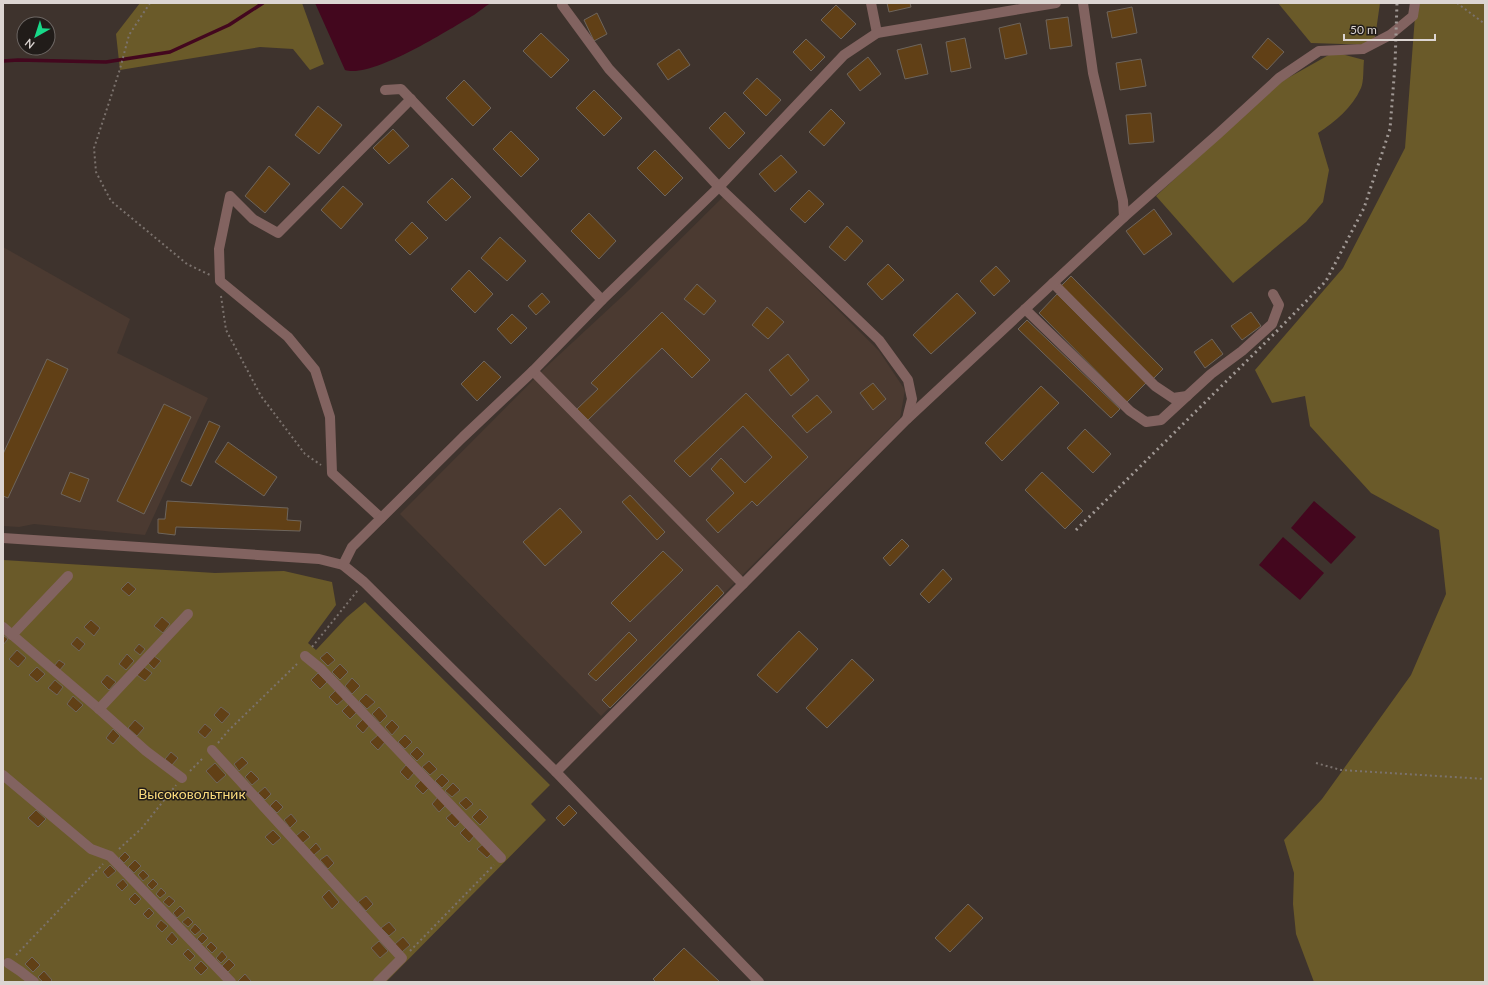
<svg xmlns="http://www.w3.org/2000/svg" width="1488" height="985" viewBox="0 0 1488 985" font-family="Lato,sans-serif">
  <rect width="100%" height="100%" fill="#3e332d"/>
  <g fill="#4b3a31">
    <polygon points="724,196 879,351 905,390 900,418 601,716 400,514 545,368 628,291"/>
    <polygon points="3,247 130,319 117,353 208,398 145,535 34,524 19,527 3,526"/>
  </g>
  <g fill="#6a5a29">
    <polygon points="140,3 302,3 324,64 310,70 293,49 260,47 120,70 116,34"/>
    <polygon points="1278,3 1380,3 1374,45 1311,43"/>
    <polygon points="1416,3 1485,3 1485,982 1314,982 1296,934 1293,904 1294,873 1284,840 1322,799 1411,675 1446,594 1439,530 1371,493 1310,426 1305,396 1272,403 1255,370 1343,268 1405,148"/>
    <path d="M1334,52L1364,60C1363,69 1364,81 1361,88C1352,108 1336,121 1318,133L1329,170L1323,202L1306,222L1233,283L1156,196L1279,83Z"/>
    <polygon points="3,560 215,573 284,571 332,582 336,605 308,643 316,650 347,617 365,602 550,785 531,804 546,820 386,982 3,982"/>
  </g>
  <g fill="#43071e">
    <path d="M315,3H491C485,6 480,11 474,15C448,30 372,79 345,70Z"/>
    <polygon points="1314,501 1356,537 1331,564 1291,528"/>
    <polygon points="1283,537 1324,573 1300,600 1259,565"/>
  </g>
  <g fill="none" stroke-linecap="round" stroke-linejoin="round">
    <polyline stroke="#43071e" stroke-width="3.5" points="3,61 18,60 106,62 170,52 229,25 263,3"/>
  </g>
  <g fill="#614016" stroke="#6e655c">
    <polygon points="887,3 910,3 911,7 889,12"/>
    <polygon points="836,5 856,24 841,39 821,20"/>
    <polygon points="1132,7 1137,33 1112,38 1107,12"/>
    <polygon points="597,13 607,34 594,41 584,20"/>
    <polygon points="1068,17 1072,46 1050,49 1046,20"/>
    <polygon points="1020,23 1027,54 1005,59 999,28"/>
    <polygon points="541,33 569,60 551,78 523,51"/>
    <polygon points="965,38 971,68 951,72 946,42"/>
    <polygon points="1268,38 1284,52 1267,70 1252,57"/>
    <polygon points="806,39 825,57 811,71 793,52"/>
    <polygon points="921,44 928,74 905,79 897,50"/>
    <polygon points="679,49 690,65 668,80 657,64"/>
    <polygon points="868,57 881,74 860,91 847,74"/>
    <polygon points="1141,59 1146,86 1120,90 1116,63"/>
    <polygon points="757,78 781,100 766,116 743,93"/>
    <polygon points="464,80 491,108 473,126 446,98"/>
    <polygon points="594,90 622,118 604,136 576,108"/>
    <polygon points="318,106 342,125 319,154 295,135"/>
    <polygon points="831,109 845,123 824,146 809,132"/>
    <polygon points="725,112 745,133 729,149 709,128"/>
    <polygon points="1151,113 1154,142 1129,144 1126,115"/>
    <polygon points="393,129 409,146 389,164 373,148"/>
    <polygon points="511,131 539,159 521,177 493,149"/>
    <polygon points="655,150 683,178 665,196 637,168"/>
    <polygon points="781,155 797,172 775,192 759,174"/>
    <polygon points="269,166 290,184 265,213 245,196"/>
    <polygon points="452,178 471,197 446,221 427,202"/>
    <polygon points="343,186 363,204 341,229 321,210"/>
    <polygon points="809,190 824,204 805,223 790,209"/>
    <polygon points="1154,209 1172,234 1144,255 1126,231"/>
    <polygon points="589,213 616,241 599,259 571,231"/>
    <polygon points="412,222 428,238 410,255 395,240"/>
    <polygon points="847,226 863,241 845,261 829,247"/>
    <polygon points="500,237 526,261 507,281 481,258"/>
    <polygon points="888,264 904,280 882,300 867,284"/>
    <polygon points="996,266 1010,281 994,296 980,281"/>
    <polygon points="469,270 493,294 475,313 451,289"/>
    <polygon points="1071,276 1163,369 1153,379 1061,286"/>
    <polygon points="697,284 716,301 704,315 684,299"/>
    <polygon points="542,293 550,302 536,315 528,306"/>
    <polygon points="957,293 976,313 931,354 913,335"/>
    <polygon points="1057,294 1146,383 1127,402 1039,313"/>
    <polygon points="767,307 784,322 768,339 752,325"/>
    <polygon points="662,312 710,360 692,378 662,348 588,420 577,409 598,389 591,383"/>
    <polygon points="1251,312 1261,326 1242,340 1231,326"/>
    <polygon points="512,314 527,328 511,344 497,329"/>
    <polygon points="1027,320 1120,409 1111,418 1018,329"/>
    <polygon points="1212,339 1223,354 1205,368 1194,352"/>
    <polygon points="788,354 809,380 791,396 769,370"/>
    <polygon points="47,359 68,369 8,498 3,496 3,454"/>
    <polygon points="484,361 501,377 477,401 461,384"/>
    <polygon points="873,383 886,399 873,410 860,393"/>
    <polygon points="1041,386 1059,403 1002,461 985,443"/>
    <polygon points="746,393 808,457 757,506 752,501 718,533 706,520 734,493 711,469 721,458 745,483 772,457 743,426 690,477 674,461"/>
    <polygon points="817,395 832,412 807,433 792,416"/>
    <polygon points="164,404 191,417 144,514 117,501"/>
    <polygon points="209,421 220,426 191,486 181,481"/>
    <polygon points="1085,429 1111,454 1093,473 1067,448"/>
    <polygon points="228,442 277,477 264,496 215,462"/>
    <polygon points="70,472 89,479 80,502 61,494"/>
    <polygon points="1042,472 1083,511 1065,529 1025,490"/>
    <polygon points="630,495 665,532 657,540 622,502"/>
    <polygon points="167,501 288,508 287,520 301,521 300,531 176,527 175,535 158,533 158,519 165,519"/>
    <polygon points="560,508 582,532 545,566 523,542"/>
    <polygon points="902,539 909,546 890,566 883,558"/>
    <polygon points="663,551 683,570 630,622 611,603"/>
    <polygon points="943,569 952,579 929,603 920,594"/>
    <polygon points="128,582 136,589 129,596 121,589"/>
    <polygon points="717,585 724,593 610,708 602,700"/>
    <polygon points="162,617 170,624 163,633 154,626"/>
    <polygon points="91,620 100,628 94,636 84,627"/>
    <polygon points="799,631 818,649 777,693 757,675"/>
    <polygon points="629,632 637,640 596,681 588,674"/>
    <polygon points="3,635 8,639 3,645"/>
    <polygon points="77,637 85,644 79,651 71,644"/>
    <polygon points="139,644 145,649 140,655 134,650"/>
    <polygon points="17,650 26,658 18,667 9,659"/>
    <polygon points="327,652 335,660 328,666 320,658"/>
    <polygon points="127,654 134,661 126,670 119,664"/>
    <polygon points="154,656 161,661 154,669 148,663"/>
    <polygon points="852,659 874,680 827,728 806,708"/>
    <polygon points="59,660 65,664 59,671 54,666"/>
    <polygon points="340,664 348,672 340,680 332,672"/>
    <polygon points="37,667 45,674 37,682 29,675"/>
    <polygon points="144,667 152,673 145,681 137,675"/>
    <polygon points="318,673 327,682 320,689 311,680"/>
    <polygon points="107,675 116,682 109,690 101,682"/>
    <polygon points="352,678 360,686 352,694 345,686"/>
    <polygon points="55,680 63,687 57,695 48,688"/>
    <polygon points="336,690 345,698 337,705 329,697"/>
    <polygon points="366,694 375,702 367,709 359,701"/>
    <polygon points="73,696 83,705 76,712 67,704"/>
    <polygon points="350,703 358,711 350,719 342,711"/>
    <polygon points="221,707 230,714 222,723 214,715"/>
    <polygon points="379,707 387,716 380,723 372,714"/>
    <polygon points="364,718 370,725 363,733 356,726"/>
    <polygon points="135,720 144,728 137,736 128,728"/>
    <polygon points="392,720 399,727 392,735 385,727"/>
    <polygon points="205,724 212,730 205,738 198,732"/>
    <polygon points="113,729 120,736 113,744 106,738"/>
    <polygon points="379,734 386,741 378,750 370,742"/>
    <polygon points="405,735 412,742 405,749 398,742"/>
    <polygon points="417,747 424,754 417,761 410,754"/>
    <polygon points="171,752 178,758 172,765 165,759"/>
    <polygon points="242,757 248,763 239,771 234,764"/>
    <polygon points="429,761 437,769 430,775 422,767"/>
    <polygon points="215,763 226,775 217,783 206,771"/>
    <polygon points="406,765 414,773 408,780 400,772"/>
    <polygon points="251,771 259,779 252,785 245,777"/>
    <polygon points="442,774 449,781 442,788 435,781"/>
    <polygon points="421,780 429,788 423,794 415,786"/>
    <polygon points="453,783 460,790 452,797 445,791"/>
    <polygon points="265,787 271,794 265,800 258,793"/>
    <polygon points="438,797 446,805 439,812 432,804"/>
    <polygon points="466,797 473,804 466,810 459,803"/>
    <polygon points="276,800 283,807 277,813 270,806"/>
    <polygon points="569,805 577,813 564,826 556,818"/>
    <polygon points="480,809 488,817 480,825 472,817"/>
    <polygon points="36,810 46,819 38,827 28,818"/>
    <polygon points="453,812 461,821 455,827 446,818"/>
    <polygon points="291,814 297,821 290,828 284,820"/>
    <polygon points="466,827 475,835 469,842 460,833"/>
    <polygon points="273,830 281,838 273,845 265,837"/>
    <polygon points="303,830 310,837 303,843 296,836"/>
    <polygon points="316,843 321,849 314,855 309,850"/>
    <polygon points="484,843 493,852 487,858 477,849"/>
    <polygon points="125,852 130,857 124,863 119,858"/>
    <polygon points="327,855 334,863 328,869 320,860"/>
    <polygon points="135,860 141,866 134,873 128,867"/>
    <polygon points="110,865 116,871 108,878 103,872"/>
    <polygon points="143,870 149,876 143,881 138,875"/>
    <polygon points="123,879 128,885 122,891 116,885"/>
    <polygon points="153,879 158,884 152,890 147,885"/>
    <polygon points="161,888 166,893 160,898 156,894"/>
    <polygon points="329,890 339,902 332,909 322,897"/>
    <polygon points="135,893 141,899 135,905 129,899"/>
    <polygon points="169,896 175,901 169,907 163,902"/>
    <polygon points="366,896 373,904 366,911 358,902"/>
    <polygon points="968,904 983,918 950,952 935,938"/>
    <polygon points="180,906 185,911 177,918 173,913"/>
    <polygon points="149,908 154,913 148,919 143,914"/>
    <polygon points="188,917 193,922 188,927 182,922"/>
    <polygon points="161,920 168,926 162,932 156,926"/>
    <polygon points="389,922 396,930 389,936 381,928"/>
    <polygon points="195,924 201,930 195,935 190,930"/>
    <polygon points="172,932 178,939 172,945 166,939"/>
    <polygon points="203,933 208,938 202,944 197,939"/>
    <polygon points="403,937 410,945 402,952 395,944"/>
    <polygon points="379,941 388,951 380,958 371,948"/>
    <polygon points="211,942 217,948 212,953 206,947"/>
    <polygon points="684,948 720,982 656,982 653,979"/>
    <polygon points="188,949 195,956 190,961 183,954"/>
    <polygon points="222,951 227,957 221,963 216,958"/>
    <polygon points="32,957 40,965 33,972 25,964"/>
    <polygon points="229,959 235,965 228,972 222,966"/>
    <polygon points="201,961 208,968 201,975 194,968"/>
    <polygon points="44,971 52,980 50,982 43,982 38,977"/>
    <polygon points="245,974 251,981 249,982 239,982 238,981"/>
  </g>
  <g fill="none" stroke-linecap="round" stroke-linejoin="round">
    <g stroke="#7b726d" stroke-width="2" stroke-dasharray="2 3" stroke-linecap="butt">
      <polyline points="150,3 129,35 120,69 94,148 96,172 111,201 187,264 210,275"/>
      <polyline points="1457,3 1485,24"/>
      <polyline points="221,296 226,330 261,396 305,454 321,465"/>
      <polyline points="312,647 358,590"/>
      <polyline points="218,743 228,731 297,664"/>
      <polyline points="1316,763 1341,770 1485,779"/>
      <polyline points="190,771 204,757"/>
      <polyline points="119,849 142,828 176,785"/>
      <polyline points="410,951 494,865"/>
      <polyline points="16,955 103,864"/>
    </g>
    <g stroke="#826360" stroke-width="10">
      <polyline points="871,3 877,33"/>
      <polyline points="1083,3 1093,73 1123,201 1124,217"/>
      <polyline points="562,5 609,69 719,187 879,340 908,380 912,399 907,419"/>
      <polyline points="385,90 401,89 602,300"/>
      <polyline points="1053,283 1155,386 1173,398 1187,396 1211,374 1242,351 1272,324 1279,305 1273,294"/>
      <polyline points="1025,309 1130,411 1146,422 1161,420 1187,396"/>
      <polyline points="533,371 743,584"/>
      <polyline points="381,518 332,473 330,417 315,370 288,337 220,281 219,249 230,196 253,219 278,233 411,99"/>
      <polyline points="3,538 319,559 343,565 364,582 556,772 759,982"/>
      <polyline points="343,565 352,547 463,437 533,371 602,300 719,187 844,55 877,33 1056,3"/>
      <polyline points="3,627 99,709 146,751 182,778"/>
      <polyline points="12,635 68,576"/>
      <polyline points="305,656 321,669 501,858"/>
      <polyline points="99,709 188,614"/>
      <polyline points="212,750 402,958 378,982"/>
      <polyline points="556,772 907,419 1124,217 1218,134 1279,78 1319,51 1363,49 1390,35 1413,16 1415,3"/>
      <polyline points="3,775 91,849 110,856 231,982"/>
      <polyline points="8,963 20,971 34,982"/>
    </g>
    <polyline stroke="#a19995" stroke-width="3" stroke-dasharray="2 4" stroke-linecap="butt" points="1076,530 1274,334 1326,281 1364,208 1390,129 1395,65 1397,3"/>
  </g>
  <g text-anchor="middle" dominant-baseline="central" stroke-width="3" stroke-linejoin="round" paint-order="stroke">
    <g font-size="14" fill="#fcdc7d" stroke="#211c19">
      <text x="192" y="793">Высоковольтник</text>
    </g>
  </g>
  <rect width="1488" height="985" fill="none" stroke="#dcd5d2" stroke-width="8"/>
  <g transform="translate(36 36) rotate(219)"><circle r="19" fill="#211c19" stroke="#6c6663"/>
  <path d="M0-3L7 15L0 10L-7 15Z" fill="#18d989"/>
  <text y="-6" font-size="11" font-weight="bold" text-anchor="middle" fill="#dcd5d2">N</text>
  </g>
  <path d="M1344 34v6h91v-6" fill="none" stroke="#dcd5d2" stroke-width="2"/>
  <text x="1350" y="34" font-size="12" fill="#dcd5d2" stroke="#211c19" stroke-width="3" paint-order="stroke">50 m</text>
</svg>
